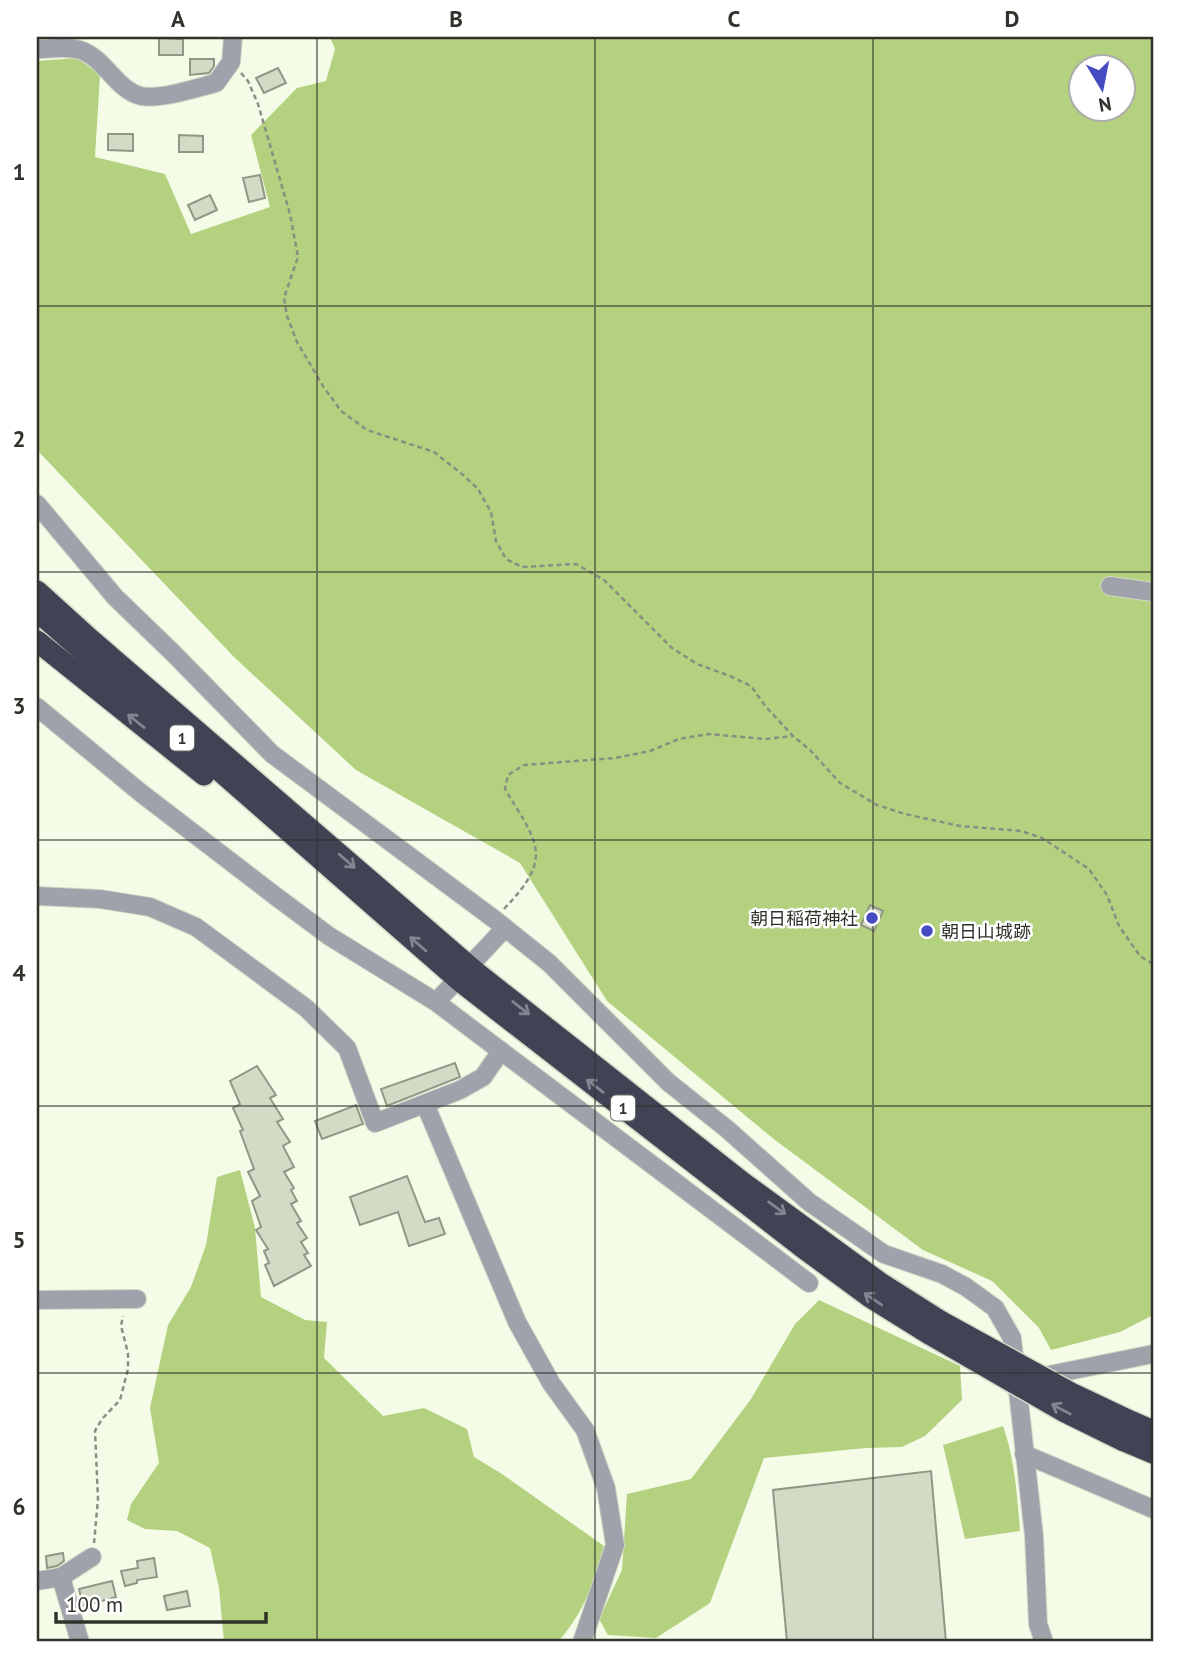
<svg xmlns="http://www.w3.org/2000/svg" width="1190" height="1679" viewBox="0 0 1190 1679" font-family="'PT Sans','Noto Sans JP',sans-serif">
  <rect width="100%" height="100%" fill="#f4fce8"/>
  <g fill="#b3d17f" fill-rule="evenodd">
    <path d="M330,37H1153V1315L1120,1332L1051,1350L1039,1328L992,1281L923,1250L775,1140L607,1001L520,863L356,770L234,657L37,450V61L78,58L100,75L95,157L165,174L191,234L270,207L251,135L297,88L326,81L335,49ZM1082,66H1124V108H1082Z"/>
    <path d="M240,1170L255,1228L261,1297L305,1320L327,1322L324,1358L383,1416L424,1408L467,1429L474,1457L502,1474L604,1546C596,1581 582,1615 558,1642H224L219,1588L210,1548L177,1531L145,1529L127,1520L131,1504L159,1463L150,1408L168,1325L191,1287L206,1245L217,1177Z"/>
    <polygon points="819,1300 960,1366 962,1400 925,1436 902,1447 866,1448 764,1458 710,1603 656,1638 608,1635 599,1619 622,1570 627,1494 691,1479 751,1399 795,1324"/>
    <path d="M1003,1426C1015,1460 1017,1495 1020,1531L965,1539L943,1445Z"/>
  </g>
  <g fill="#d3dbc7" stroke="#909784" stroke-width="2">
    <polygon points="159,38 183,39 183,55 159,55"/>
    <polygon points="190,59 214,59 214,66 209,73 190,75"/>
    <polygon points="278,68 286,83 264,93 256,78"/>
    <polygon points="108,134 133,134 133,151 108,150"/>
    <polygon points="179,135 203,136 203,152 179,152"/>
    <polygon points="260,175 265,198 249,202 243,178"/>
    <polygon points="210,195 217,210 195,220 188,205"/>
    <polygon points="870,905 883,911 874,931 861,925"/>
    <polygon points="455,1063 460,1077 387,1106 381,1089"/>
    <polygon points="257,1066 276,1095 270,1098 283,1119 277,1122 290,1142 283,1146 294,1167 284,1172 294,1188 291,1190 297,1201 291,1204 301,1221 297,1223 307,1238 301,1242 308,1253 304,1255 311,1266 274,1286 265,1265 269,1263 264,1251 268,1249 256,1230 261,1227 252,1201 260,1196 248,1172 254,1169 240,1131 243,1130 233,1108 240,1104 230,1081"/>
    <polygon points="356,1105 363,1124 322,1139 315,1121"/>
    <polygon points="407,1176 425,1222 439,1218 445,1234 409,1246 398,1212 360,1225 350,1197"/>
    <polygon points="931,1471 946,1642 787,1642 773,1490"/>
    <polygon points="63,1553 64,1561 57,1566 47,1568 46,1556"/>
    <polygon points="154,1558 157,1577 137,1580 137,1583 125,1586 121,1571 138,1568 137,1561"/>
    <polygon points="112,1581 116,1597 83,1606 79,1589"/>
    <polygon points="187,1591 190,1606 167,1610 164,1596"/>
  </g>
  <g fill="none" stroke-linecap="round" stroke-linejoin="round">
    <g stroke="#d1d8c6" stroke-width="20">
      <g id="minor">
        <path d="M37,49C52,49 65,46 80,50C105,58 116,90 141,96C160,100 196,88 216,83L231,62L233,37"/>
        <polyline points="37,504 115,597 173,653 272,754 494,919 549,963 668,1082 727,1129 809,1202 884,1254 942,1274 966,1287 995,1308 1012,1338 1034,1536 1038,1624 1044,1642"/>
        <polyline points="1110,586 1153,592"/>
        <polyline points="37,707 141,793 274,895 329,936 436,1002 501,1051 483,1077 460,1090 375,1123 347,1048 306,1008 196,927 150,907 100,899 37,896"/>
        <polyline points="475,960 505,928"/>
        <polyline points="436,1002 451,986"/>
        <polyline points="501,1051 809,1283"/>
        <polyline points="425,1104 517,1322 551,1383 585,1430 606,1488 615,1545 582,1642"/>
        <polyline points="37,1300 137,1299"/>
        <polyline points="1034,1378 1153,1354"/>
        <polyline points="1024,1454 1153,1509"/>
        <polyline points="61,1577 80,1642"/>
        <polyline points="37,1581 61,1577 92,1557"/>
      </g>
    </g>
    <g stroke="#d1d8c6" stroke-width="24">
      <g id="highway">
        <polyline points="37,591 90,639 477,973 742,1182 879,1282 942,1322"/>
        <polyline points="37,611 461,982 802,1247 870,1297 931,1335"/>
        <polyline points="37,641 204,775"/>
        <polyline points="1130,1421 1153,1431"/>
        <polyline points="1122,1440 1153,1453"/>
      </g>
    </g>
    <g stroke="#898f81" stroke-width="2.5" stroke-dasharray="5 3.5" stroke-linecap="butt">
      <polyline points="241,73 248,81 258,104 290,214 298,257 284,298 287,316 297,342 323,386 341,411 367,430 434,452 462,474 478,489 491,512 496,541 506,559 522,567 576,564 604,580 672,648 697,664 730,676 751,686 766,707 793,736 810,750 840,783 877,805 905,814 960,826 1021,831 1042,838 1089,869 1107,895 1119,926 1140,956 1153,964"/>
      <path d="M504,909C554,857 538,844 505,789L508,775L524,765L615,758L650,751L679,739L708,734L766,739L793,736"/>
      <polyline points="94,1543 98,1499 95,1431 102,1419 120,1400 128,1369 128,1353 121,1326 123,1316"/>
    </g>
    <use href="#minor" stroke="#a0a2ab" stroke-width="18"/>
    <use href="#highway" stroke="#3f4354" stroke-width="21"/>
    <g stroke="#d1d8c6" stroke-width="24" stroke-linecap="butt">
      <g id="highway-bridge">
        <polyline points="942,1322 1071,1393 1130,1421"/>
        <polyline points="931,1335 1063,1411 1122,1440"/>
      </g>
    </g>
    <use href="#highway-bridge" stroke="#3f4354" stroke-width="21"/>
  </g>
  <defs><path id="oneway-shaft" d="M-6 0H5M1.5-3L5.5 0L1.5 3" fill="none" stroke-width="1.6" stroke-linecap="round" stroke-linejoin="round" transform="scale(1.75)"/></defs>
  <g stroke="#828590">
    <use href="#oneway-shaft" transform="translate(136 721) rotate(-141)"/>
    <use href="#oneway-shaft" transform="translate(347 861) rotate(41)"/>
    <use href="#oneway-shaft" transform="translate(418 944) rotate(-139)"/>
    <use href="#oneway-shaft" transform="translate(521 1008) rotate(38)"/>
    <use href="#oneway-shaft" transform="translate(595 1086) rotate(-142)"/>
    <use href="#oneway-shaft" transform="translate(777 1208) rotate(36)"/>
    <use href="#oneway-shaft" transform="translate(873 1299) rotate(-146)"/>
    <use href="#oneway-shaft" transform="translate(1061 1409) rotate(-152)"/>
  </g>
  <path fill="none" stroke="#30332b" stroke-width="2" stroke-opacity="0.55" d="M317,37V1642M595,37V1642M873,37V1642M37,306H1153M37,572H1153M37,840H1153M37,1106H1153M37,1373H1153"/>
  <g fill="#464bc1" stroke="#fff" stroke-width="2.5">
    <circle cx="872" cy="918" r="7"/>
    <circle cx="927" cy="931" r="7"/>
  </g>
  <g text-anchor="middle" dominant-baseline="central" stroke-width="5" stroke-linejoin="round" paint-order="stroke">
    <g fill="#fff" stroke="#6e706b" stroke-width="2">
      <rect x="170" y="725.5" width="24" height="25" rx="5"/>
      <rect x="611" y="1095.5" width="24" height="25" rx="5"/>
    </g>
    <g font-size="16" font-weight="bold" fill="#30332b">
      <text x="182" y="738">1</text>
      <text x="623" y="1108">1</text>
    </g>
    <g font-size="18" fill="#30332b" stroke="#fff" text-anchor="end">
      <text x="858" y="918">朝日稲荷神社</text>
      <text x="941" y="931" text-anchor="start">朝日山城跡</text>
    </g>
  </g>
  <rect width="1190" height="1679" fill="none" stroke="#ffffff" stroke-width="77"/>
  <g transform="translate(1102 88) rotate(170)"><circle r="33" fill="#ffffff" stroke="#acadaa" stroke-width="2"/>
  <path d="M0-5L12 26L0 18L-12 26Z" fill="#464bc1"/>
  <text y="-10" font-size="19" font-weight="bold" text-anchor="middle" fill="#30332b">N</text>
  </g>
  <path d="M56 1612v10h210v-10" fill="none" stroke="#30332b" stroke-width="3.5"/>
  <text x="66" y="1612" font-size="21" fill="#30332b" stroke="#ffffff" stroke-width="5" paint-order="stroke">100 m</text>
  <rect x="38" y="38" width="1114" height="1602" fill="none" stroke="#30332b" stroke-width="2.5"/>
  <g font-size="23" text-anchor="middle" font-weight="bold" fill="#30332b">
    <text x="178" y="27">A</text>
    <text x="456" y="27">B</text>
    <text x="734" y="27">C</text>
    <text x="1012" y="27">D</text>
    <text x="19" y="180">1</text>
    <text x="19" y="447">2</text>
    <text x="19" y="714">3</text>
    <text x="19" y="981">4</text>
    <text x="19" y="1248">5</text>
    <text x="19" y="1515">6</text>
  </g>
</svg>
